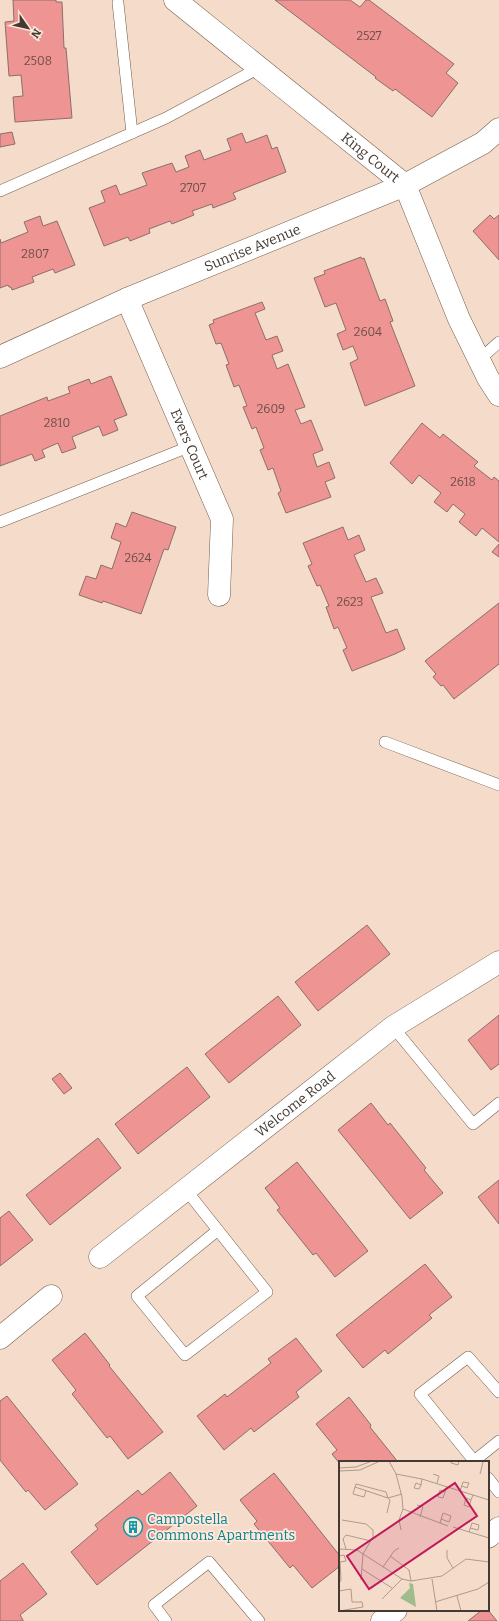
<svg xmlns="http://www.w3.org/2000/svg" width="499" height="1621" viewBox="0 0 499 1621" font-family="Bitter,serif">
  <rect width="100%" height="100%" fill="#f5dbc9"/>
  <g fill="#ee9492" stroke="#8c6e6c">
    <polygon points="13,0 56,0 56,2 62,2 64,48 66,48 72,118 15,122 13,97 23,96 21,75 9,76 5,22 14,21"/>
    <polygon points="275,0 350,0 360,7 366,0 369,0 454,64 446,73 458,83 432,117 395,89 393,91 375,78 376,77"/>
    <polygon points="12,132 15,144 0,147 0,134"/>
    <polygon points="242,133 246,143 267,135 272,149 277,147 286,172 233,193 236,199 213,208 212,204 192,211 194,215 172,224 170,221 149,229 150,233 130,241 128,237 104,246 89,208 105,202 101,191 116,185 120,195 147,185 142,173 172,163 176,172 189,167 185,156 200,150 204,160 231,150 227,139"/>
    <polygon points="490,215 494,219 499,215 499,260 473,231"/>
    <polygon points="40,216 43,226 57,221 75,265 55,273 53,269 32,277 34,282 12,290 11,287 9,287 8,285 0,288 0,239 1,243 28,232 24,222"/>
    <polygon points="361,257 362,259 364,258 380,301 385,299 393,321 390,322 415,386 365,406 350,363 358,359 353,346 343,350 337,334 346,330 336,303 325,307 314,278 325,274 324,271"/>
    <polygon points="262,302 265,309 255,313 266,340 277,336 283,351 272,355 277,369 288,364 305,407 295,410 301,424 311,420 323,450 313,454 317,467 329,462 335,478 325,482 331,497 286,513 278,493 281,491 273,468 268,470 260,450 264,448 256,427 252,429 243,407 247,406 239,385 234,387 226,365 229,364 221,343 216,344 209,325 214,323 213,320"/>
    <polygon points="111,376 127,415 114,420 118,430 103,436 99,426 72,437 76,448 62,453 58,443 42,450 45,457 35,461 32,454 0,466 0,416 47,397 48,401 70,393 68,387 89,379 91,384"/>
    <polygon points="422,423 440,438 443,434 478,462 474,466 492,480 494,477 499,481 499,542 482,528 476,536 459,522 465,514 453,504 447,512 434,502 441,493 419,475 412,484 390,463"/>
    <polygon points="132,512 176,527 168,550 164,549 141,614 103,601 102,603 79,595 86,576 96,579 101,565 112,569 121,542 111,538 116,523 126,527"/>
    <polygon points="343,527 348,540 359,535 365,550 354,555 366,582 376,578 383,593 371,597 386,633 397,629 405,649 395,654 352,671 343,650 347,648 338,627 334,629 326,607 329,606 320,585 317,586 308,566 312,564 303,543"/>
    <polygon points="499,544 499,557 492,552"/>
    <polygon points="499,603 499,664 454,699 443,685 441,686 433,677 436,674 425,661"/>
    <polygon points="367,925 390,954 318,1011 295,982"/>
    <polygon points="278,996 301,1025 229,1083 205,1054"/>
    <polygon points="499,1015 499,1064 491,1070 468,1040"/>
    <polygon points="187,1067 210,1097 138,1154 115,1124"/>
    <polygon points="60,1073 72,1088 64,1094 52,1079"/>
    <polygon points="371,1103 388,1125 390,1123 426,1168 424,1170 443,1193 410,1219 338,1130"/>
    <polygon points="98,1138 121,1168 50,1225 26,1195"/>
    <polygon points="297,1162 368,1251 335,1277 316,1253 313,1255 277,1210 280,1208 265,1188"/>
    <polygon points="499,1180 499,1224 478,1197"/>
    <polygon points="9,1211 33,1240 0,1266 0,1218"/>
    <polygon points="425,1264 452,1297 429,1315 432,1318 388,1354 385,1350 363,1368 336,1335"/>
    <polygon points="85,1333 110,1365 109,1366 163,1432 128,1459 110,1436 107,1438 72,1394 76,1390 52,1360"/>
    <polygon points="296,1338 322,1371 296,1392 299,1397 254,1432 251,1428 224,1450 197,1416 225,1394 227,1397 271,1363 268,1359"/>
    <polygon points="7,1396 78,1484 45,1510 28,1490 26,1492 0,1460 0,1401"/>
    <polygon points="349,1397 371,1425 370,1427 398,1462 340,1462 340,1464 332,1454 337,1450 316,1424"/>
    <polygon points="170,1472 197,1506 97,1585 71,1552 98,1529 95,1525 138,1490 142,1495"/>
    <polygon points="274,1473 340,1556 340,1566 312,1588 293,1565 290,1568 254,1524 257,1521 240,1500"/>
    <polygon points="23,1563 47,1594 20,1615 23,1620 23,1621 0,1621 0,1581"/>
    <polygon points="482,1610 488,1610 497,1621 468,1621"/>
  </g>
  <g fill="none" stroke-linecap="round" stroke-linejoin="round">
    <g stroke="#755e4e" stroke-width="12">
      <g id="service">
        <polyline points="118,3 132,133"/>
        <polyline points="0,191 166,118 259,68"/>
        <polyline points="479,360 499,342"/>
        <polyline points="0,522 191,446"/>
        <polyline points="385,742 499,785"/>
        <polyline points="393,1027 473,1124 499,1103"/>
        <polyline points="186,1190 267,1292 185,1355 137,1296 218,1230"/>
        <polyline points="474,1461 499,1441"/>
        <polyline points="475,1462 420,1394 468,1357 499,1392"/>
        <polyline points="488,1478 499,1492"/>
        <polyline points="166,1621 154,1605 209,1562 259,1621"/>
      </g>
    </g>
    <g stroke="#755e4e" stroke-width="23">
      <g id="minor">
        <path id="s1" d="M175,0L405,185L459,319L488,378L499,395"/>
        <path id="s2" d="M127,299L222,519L219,595"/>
        <path id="s3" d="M0,357L127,299L405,185L483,143L499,129"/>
        <path id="s4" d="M100,1257L393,1027L499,962"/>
        <polyline points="0,1338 51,1296"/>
        <polyline points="488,1537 499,1528"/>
        <polyline points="382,1621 396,1610"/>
      </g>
    </g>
    <use href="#service" stroke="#fff" stroke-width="11"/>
    <use href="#minor" stroke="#fff" stroke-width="22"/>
  </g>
  <defs>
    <g id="building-ring" transform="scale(1)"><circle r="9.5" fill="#ffe9db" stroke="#0f9aa8" stroke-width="1.5"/><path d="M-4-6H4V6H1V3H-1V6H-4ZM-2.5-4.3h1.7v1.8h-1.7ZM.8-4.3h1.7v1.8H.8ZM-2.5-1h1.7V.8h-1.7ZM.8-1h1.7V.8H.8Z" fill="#0f9aa8"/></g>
  </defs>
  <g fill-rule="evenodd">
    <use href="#building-ring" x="133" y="1527"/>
  </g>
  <g text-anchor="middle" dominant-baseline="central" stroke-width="3.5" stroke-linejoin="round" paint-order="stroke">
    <g font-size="12" fill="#6e504b">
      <text x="369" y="36">2527</text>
      <text x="38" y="61">2508</text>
      <text x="193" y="188">2707</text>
      <text x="35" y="254">2807</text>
      <text x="368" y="332">2604</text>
      <text x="271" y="409">2609</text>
      <text x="57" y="423">2810</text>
      <text x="463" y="482">2618</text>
      <text x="138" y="558">2624</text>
      <text x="350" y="602">2623</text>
    </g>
    <g font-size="14" fill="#443a33" stroke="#ffe9db">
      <text stroke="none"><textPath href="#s1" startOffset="251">King Court</textPath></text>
      <text stroke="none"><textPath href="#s3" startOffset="275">Sunrise Avenue</textPath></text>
      <text stroke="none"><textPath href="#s2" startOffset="158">Evers Court</textPath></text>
      <text stroke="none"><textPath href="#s4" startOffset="248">Welcome Road</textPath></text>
    </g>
    <g font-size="14" fill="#0d838f" stroke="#ffe9db" text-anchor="start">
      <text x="147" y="1519">Campostella<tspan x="147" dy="16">Commons Apartments</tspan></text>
    </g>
  </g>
  <g transform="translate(339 1461)">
    <rect width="150" height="150" fill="#f5dbc9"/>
    <path d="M70,122L74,123L77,146L61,137L71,127Z" fill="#9fbc8c"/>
    <path fill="none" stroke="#ae9b8d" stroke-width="1" d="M50,0L57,13L63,36L64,48L60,59L62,69M113,0L112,2L119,4L120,0M0,7L17,6L33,0M0,10L21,9L41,0M57,13L83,18L150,39M94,13L100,15L98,22M141,13L144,1M82,24L77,22L75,27L80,28L82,24L83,18M16,26L14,33L25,36L27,30M121,30L124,21L130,22L128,27L123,25M106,31L101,29L99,36L104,37L108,25M132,39L127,37L125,44L130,46L132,39L134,34M78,44L84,46L81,56M64,48L109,65M48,52L51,39L49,37L47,31L17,23L16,26L49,37L63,33M3,59L27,63L34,69V76L24,93L22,119M101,62L104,52L112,55L110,61L102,58M114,66L150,77M130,71L133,62L140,64L139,69L131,67M0,88L18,89L63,118L72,120L103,115L127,98L150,101M7,88L4,78L7,74L32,80M108,89V97L114,107M0,95L5,94L7,100L1,101L2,119L0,122M51,95L70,109L72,120M44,106L55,90L60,87M23,108L53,127M93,118L98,150M0,130L12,128L13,141H23L24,146L0,150M118,135L122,150M43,138L63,118M96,141L139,128L150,121"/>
    <path fill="#c2185b" fill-opacity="0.15" stroke="#c2185b" stroke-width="2" d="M116,22L138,55L30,128L8,95Z"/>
    <rect width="150" height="150" fill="none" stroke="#443a33" stroke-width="2"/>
  </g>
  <g transform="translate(28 28) rotate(124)" stroke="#ffe9db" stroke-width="3" paint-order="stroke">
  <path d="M0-3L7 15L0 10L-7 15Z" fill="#443a33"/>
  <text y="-6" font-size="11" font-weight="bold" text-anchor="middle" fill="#443a33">N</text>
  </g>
</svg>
